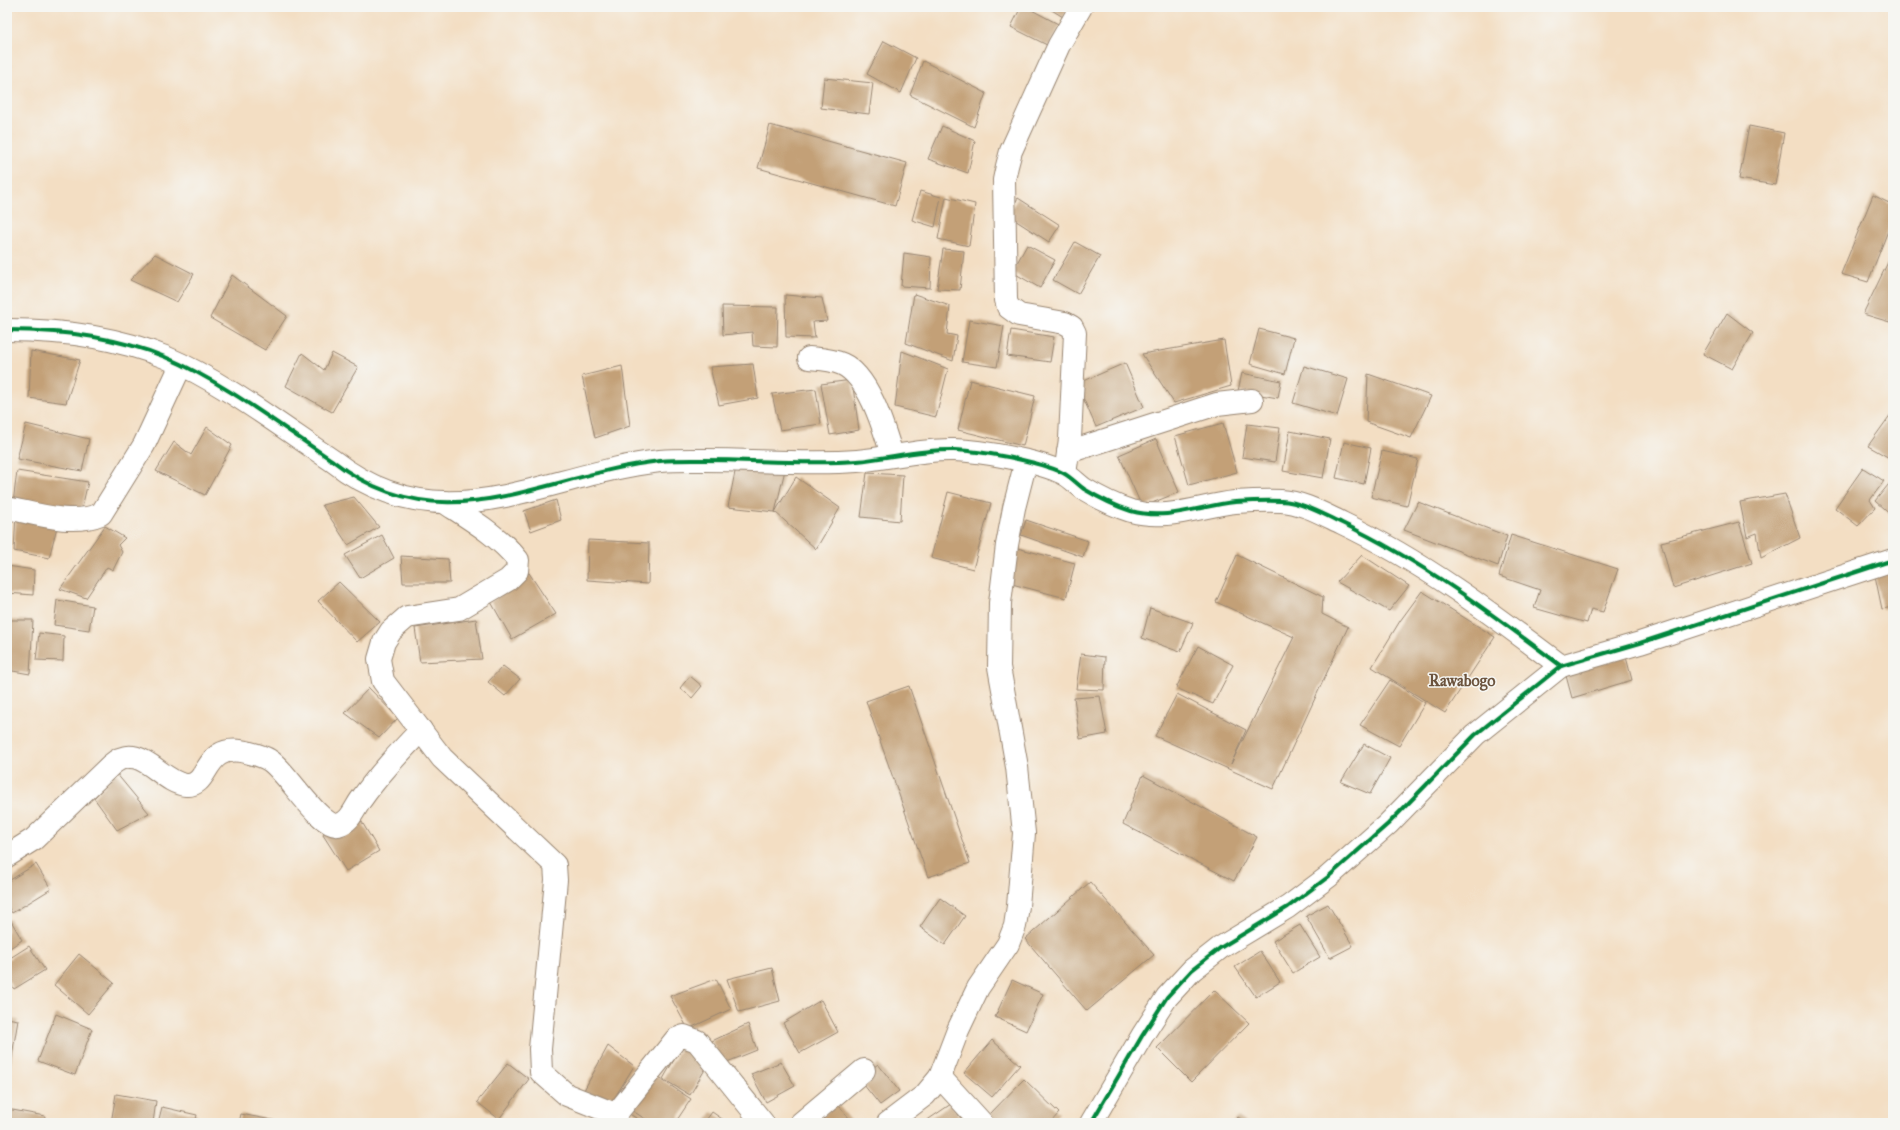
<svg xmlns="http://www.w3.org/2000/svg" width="1900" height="1130" viewBox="0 0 1900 1130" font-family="'IM FELL Great Primer',serif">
  <rect width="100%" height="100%" fill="#f6f6f2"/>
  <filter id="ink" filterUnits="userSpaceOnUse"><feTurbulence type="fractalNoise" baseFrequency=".025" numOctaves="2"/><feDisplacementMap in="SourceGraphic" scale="8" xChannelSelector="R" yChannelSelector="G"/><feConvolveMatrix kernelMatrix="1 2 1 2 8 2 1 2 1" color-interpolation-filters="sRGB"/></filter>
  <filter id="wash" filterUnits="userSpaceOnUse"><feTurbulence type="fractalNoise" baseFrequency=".012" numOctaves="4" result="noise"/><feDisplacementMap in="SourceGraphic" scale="16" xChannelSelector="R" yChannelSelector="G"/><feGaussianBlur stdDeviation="0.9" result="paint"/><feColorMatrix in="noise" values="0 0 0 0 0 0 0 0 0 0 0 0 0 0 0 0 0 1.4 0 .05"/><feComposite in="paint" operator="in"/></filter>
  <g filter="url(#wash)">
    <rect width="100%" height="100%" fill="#f3dec3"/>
    <g id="blocks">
      <g fill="#c3a077">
        <polygon points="1021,7 1026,7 1060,25 1049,46 1011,27"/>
        <polygon points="1047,7 1069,7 1063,17"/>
        <polygon points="884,41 916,58 901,93 867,74"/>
        <polygon points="923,61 986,93 974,127 910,95"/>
        <polygon points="824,78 873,83 869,114 821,108"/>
        <polygon points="770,125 907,163 895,206 758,168"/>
        <polygon points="942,126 975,141 968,173 928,159"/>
        <polygon points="1749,126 1784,133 1775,185 1739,179"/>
        <polygon points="920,191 941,197 935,227 912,220"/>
        <polygon points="1873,195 1893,205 1893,218 1868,282 1841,274"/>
        <polygon points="946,197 975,204 969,246 938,239"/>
        <polygon points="1018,198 1060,225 1049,242 1007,215"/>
        <polygon points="1075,242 1100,256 1078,294 1053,280"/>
        <polygon points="1027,245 1055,260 1040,288 1012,272"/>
        <polygon points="943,249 964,251 960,290 937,289"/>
        <polygon points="904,253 931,257 930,288 901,286"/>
        <polygon points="155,254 194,274 177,302 130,280"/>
        <polygon points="1890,258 1893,259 1893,323 1863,314"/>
        <polygon points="232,275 287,316 265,350 210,318"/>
        <polygon points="914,294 950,306 947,334 957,336 953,361 906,343"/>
        <polygon points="785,295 822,298 827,321 813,322 815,338 786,337"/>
        <polygon points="722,306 778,307 777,347 753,346 752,332 723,335"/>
        <polygon points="1727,313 1753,333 1732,369 1703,354"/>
        <polygon points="969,320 1004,326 997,367 962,362"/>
        <polygon points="1259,329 1294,338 1285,374 1250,364"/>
        <polygon points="1011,330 1054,337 1050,362 1007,356"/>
        <polygon points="1224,340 1231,386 1174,403 1142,354"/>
        <polygon points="31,351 80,360 66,403 29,398"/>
        <polygon points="902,351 948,369 936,417 895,407"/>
        <polygon points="302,353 324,370 332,353 358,367 332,412 286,386"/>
        <polygon points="1125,363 1144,407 1096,427 1077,384"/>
        <polygon points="753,364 758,398 719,405 710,367"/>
        <polygon points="622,366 630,426 595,438 582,376"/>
        <polygon points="1304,366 1348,379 1337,416 1293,403"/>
        <polygon points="1242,373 1281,381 1278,398 1238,391"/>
        <polygon points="1368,374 1431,396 1411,438 1366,422"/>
        <polygon points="852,380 859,430 830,435 821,384"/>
        <polygon points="970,380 1035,396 1023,446 958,430"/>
        <polygon points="816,389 821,424 780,430 772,394"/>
        <polygon points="1891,414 1893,415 1893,460 1868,446"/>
        <polygon points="1223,423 1237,472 1189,485 1175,436"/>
        <polygon points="26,424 89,439 82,471 17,459"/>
        <polygon points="1247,424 1280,428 1275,462 1242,457"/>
        <polygon points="207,427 232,445 205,495 156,471 174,442 191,455"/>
        <polygon points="1290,431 1330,439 1323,478 1283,471"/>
        <polygon points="1156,439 1179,492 1142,507 1119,455"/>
        <polygon points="1344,442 1371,448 1364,484 1336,478"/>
        <polygon points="1382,451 1418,459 1407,506 1371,497"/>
        <polygon points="736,467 785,470 775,512 796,477 840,508 816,549 775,512 728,507"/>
        <polygon points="1863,468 1884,481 1870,500 1875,508 1858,526 1835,508"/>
        <polygon points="17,471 88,482 81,512 13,503"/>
        <polygon points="867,473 903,475 900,521 861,517"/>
        <polygon points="1893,479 1893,517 1875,501"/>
        <polygon points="948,492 991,503 973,569 931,558"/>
        <polygon points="1785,494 1800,538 1761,558 1757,533 1747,537 1740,502"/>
        <polygon points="354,497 379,527 348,545 322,505"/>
        <polygon points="556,500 561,520 531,531 524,511"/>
        <polygon points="1418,502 1507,536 1498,566 1404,530"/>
        <polygon points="16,512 58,523 49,558 14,551"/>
        <polygon points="1026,520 1088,541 1083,557 1021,535"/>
        <polygon points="1739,522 1752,563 1673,588 1661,542"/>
        <polygon points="105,526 125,538 118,545 122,552 113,570 107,567 86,598 60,589"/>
        <polygon points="382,535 394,558 360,578 345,555"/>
        <polygon points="1511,535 1618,569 1603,612 1591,609 1587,623 1534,608 1540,590 1499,576"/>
        <polygon points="588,540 649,543 648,584 587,580"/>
        <polygon points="1017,548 1075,563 1066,598 1008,583"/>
        <polygon points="1237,555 1323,597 1322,614 1348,627 1273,789 1155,736 1177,694 1246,730 1231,764 1294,637 1216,602"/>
        <polygon points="1362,555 1409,586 1389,611 1337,582"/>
        <polygon points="401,556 448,559 450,583 403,583"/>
        <polygon points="7,566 34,570 33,595 7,593"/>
        <polygon points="1893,567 1893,607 1882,609 1874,571"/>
        <polygon points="529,573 556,614 512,639 491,602"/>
        <polygon points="339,582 380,622 357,642 318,601"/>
        <polygon points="1422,591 1495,637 1445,713 1372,667 1400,621"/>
        <polygon points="57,600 93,606 89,630 54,625"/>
        <polygon points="1150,608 1193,623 1180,652 1142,638"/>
        <polygon points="476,619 482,659 420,662 415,628"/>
        <polygon points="10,620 33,620 30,674 7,670 7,633"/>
        <polygon points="39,633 64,636 63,661 36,660"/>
        <polygon points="1198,646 1233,665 1213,704 1176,688"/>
        <polygon points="1081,654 1105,657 1104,690 1076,689"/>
        <polygon points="1626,657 1632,680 1572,698 1565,672"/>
        <polygon points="503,666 520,679 505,696 488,682"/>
        <polygon points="690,676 702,686 692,698 680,688"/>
        <polygon points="1390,680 1425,703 1399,746 1360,725"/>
        <polygon points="909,686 970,863 928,877 866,701"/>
        <polygon points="369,688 398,718 379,738 345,713"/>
        <polygon points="1100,696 1107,734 1080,739 1074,698"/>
        <polygon points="1364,744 1390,758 1370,794 1341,782"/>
        <polygon points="116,773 149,813 117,830 94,798"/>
        <polygon points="1143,775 1257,837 1234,881 1123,824"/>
        <polygon points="359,817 379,851 346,871 323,835"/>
        <polygon points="36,864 51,889 12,913 7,905 7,882"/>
        <polygon points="1090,882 1154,955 1087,1011 1025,939"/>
        <polygon points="940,898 965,916 945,945 920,927"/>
        <polygon points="1328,904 1353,946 1330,958 1306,916"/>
        <polygon points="10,919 22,940 7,950 7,920"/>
        <polygon points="1300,925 1320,957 1293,973 1273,941"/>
        <polygon points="29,946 45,970 14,989 7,979 7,960"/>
        <polygon points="1260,951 1280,982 1256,997 1235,967"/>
        <polygon points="79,954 114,983 88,1014 54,985"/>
        <polygon points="772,968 780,1001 739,1012 727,979"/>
        <polygon points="716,979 731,1009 688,1029 670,996"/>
        <polygon points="1012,980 1043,994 1026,1031 995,1017"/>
        <polygon points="1214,990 1249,1023 1191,1082 1157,1048"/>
        <polygon points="821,1000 838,1032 800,1053 783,1023"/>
        <polygon points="56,1014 92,1029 75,1075 38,1061"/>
        <polygon points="7,1018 18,1020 10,1068 7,1067"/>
        <polygon points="748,1024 757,1050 722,1064 712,1041"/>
        <polygon points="992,1040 1020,1065 992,1097 964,1073"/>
        <polygon points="608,1046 634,1066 612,1102 583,1092"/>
        <polygon points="682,1046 710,1061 690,1095 663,1079"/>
        <polygon points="781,1062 795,1086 766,1102 751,1074"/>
        <polygon points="508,1063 529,1079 499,1119 477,1102"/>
        <polygon points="878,1064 899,1091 880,1105 859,1079"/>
        <polygon points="656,1076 691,1099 675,1123 651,1123 633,1111"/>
        <polygon points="1024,1079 1059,1113 1050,1123 997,1123 989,1115"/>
        <polygon points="116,1094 156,1101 153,1123 111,1123"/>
        <polygon points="836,1102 853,1123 817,1123"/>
        <polygon points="951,1104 964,1123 923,1123"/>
        <polygon points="162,1107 197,1115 195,1123 158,1123"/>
        <polygon points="7,1109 45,1116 44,1123 7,1123"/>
        <polygon points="712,1112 728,1123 704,1123"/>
        <polygon points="628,1113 644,1123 621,1123"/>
        <polygon points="241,1114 282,1122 282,1123 239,1123"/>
        <polygon points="1238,1117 1247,1123 1233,1123"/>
      </g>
    </g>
  </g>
  <g filter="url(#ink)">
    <use href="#blocks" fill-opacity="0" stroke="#978470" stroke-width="1"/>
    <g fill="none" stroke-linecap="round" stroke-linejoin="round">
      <g stroke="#978470" stroke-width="24">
        <g id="minor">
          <path d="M7,330C60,330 116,337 165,357C222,381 282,427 333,461C443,547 543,474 660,461C671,460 682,460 693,460C747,459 803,465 857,461C890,458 921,449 954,450C982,451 1038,461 1063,473C1071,477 1077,484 1084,489C1099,498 1115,506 1131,511C1167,521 1199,506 1235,502C1250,501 1265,500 1281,501C1302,502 1323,514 1342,523C1422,561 1491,613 1561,666"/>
          <path d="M809,358C820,359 831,359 842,364C869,376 884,429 892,455"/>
          <polyline points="1068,452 1217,404 1252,400"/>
          <polyline points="1065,474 1070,439 1075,333 1072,327 1065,323 1019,315 1008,307 1006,300 1004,180 1007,166 1011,151 1059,45 1081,7"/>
          <path d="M444,502C470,519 498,535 518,560L517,571L508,580L459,609L407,617L391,631L384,642L379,659L383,681L442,758L555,865L556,880L540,1049L541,1072L567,1095L615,1114"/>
          <path d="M7,508C37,514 72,526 101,514L144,445L181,365"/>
          <path d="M7,856L34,839L111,765C140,739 160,783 186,785C211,787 202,742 246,752C254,754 263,756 269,760C285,769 321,829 338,825C350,822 354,810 360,801C378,775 400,752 421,730"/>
          <polyline points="940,1077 958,1030 978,988 1008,944 1015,926 1018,906 1024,833 1017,767 999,667 1000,603 1007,545 1014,508 1026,461"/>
          <polyline points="609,1123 676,1039 684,1036 697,1041 763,1123"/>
          <polyline points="801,1123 864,1070"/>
          <polyline points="888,1123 925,1095 940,1077 982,1123"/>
          <polyline points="1091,1123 1142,1036 1167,997 1192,970 1220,948 1288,907 1328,877 1388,824 1475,735 1561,666 1640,643 1893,560"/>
        </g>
      </g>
      <use href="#minor" stroke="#fff" stroke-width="22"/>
      <g stroke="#f6f6f2" stroke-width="6">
        <g id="cycleway">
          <path d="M7,330C60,330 116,337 165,357C222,381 282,427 333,461C443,547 543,474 660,461C671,460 682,460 693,460C747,459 803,465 857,461C890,458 921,449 954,450C982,451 1038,461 1063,473C1071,477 1077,484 1084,489C1099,498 1115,506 1131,511C1167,521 1199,506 1235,502C1250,501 1265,500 1281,501C1302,502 1323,514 1342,523C1422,561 1491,613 1561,666"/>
          <polyline points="1091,1123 1142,1036 1167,997 1192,970 1220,948 1288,907 1328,877 1388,824 1475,735 1561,666 1640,643 1893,560"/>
        </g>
      </g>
      <use href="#cycleway" stroke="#00873e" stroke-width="4"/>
    </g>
  </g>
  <g text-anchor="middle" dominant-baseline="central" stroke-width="3" stroke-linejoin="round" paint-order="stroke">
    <g font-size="16" font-weight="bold" fill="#6b533d" stroke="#f6f6f2">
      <text x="1462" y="680">Rawabogo</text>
    </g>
  </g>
  <rect width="1900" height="1130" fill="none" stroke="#f6f6f2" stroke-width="24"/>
</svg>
